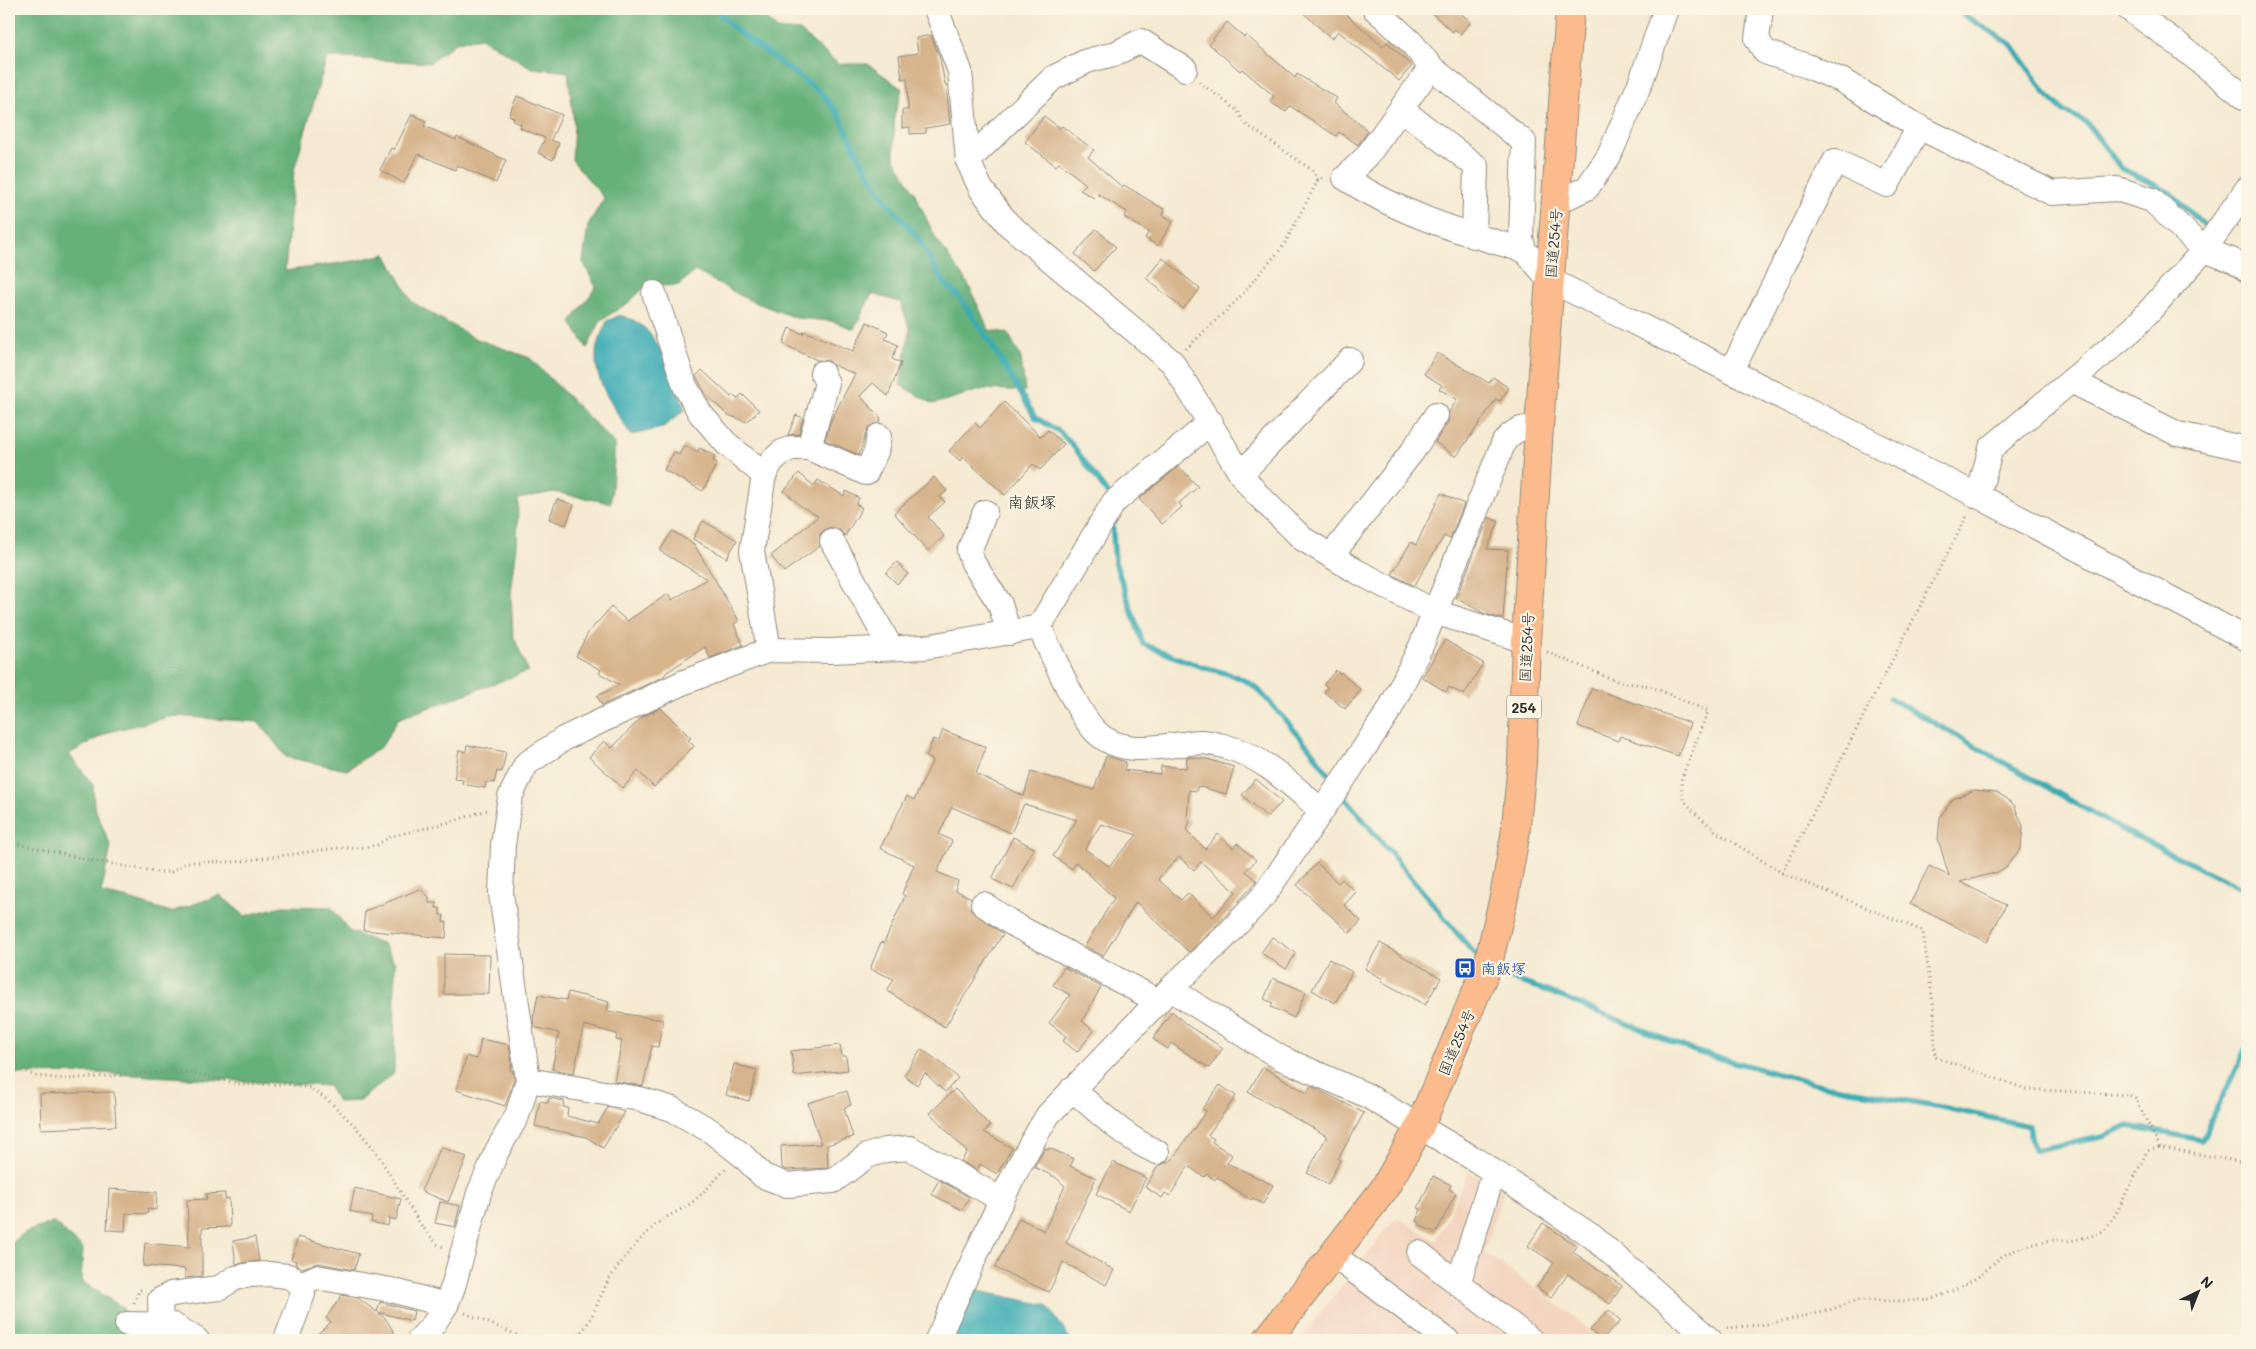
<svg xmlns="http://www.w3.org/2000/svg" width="2256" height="1349" viewBox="0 0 2256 1349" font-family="Mali,'Klee One',sans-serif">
  <rect width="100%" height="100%" fill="#fcf5e5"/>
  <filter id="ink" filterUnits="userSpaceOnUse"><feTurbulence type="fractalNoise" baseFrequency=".02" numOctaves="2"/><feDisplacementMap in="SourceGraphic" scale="10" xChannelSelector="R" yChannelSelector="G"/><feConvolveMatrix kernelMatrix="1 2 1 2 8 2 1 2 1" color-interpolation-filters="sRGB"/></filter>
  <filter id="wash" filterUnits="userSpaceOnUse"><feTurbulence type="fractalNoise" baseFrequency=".0096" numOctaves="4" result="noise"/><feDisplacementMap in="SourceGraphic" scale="20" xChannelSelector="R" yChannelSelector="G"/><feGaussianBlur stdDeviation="1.12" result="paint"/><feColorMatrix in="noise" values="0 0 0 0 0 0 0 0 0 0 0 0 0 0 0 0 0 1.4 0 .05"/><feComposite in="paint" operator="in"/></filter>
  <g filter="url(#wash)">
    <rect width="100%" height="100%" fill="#f5ead1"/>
    <polygon fill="#f3d4bf" points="1469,1171 1504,1191 1484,1252 1575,1317 1598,1340 1299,1340 1396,1217 1436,1241"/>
    <g fill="#66b17a" stroke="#486e52">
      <polygon points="9,9 754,9 778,29 800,31 838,64 868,64 902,89 894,117 894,157 914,192 935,237 968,284 989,330 1008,333 1021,358 1025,391 984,389 933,404 900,385 910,329 900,302 872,294 854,329 831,321 796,318 749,300 695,271 679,285 645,287 628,303 601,320 587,348 571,322 596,287 583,262 588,225 604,198 572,160 574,124 568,72 532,68 481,38 456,42 430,63 327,57 294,170 285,271 354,261 386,254 412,302 474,338 530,358 615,444 611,503 553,492 518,499 517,545 511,594 513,635 528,671 398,719 382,746 347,770 286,757 259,722 173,716 109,732 69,754 93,785 94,806 111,847 101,893 129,899 171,912 220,895 245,916 282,906 331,907 349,931 384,945 395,963 394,1073 359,1101 338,1102 328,1086 98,1073 9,1074"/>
      <polygon points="54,1222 83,1249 81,1281 122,1307 140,1340 9,1340 9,1244 26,1232"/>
    </g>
    <g fill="#3aabb4" stroke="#326b70">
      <path d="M620,315C625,317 631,319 635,321C660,334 676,384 685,410L662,428L631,435C617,412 594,383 596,354C596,343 603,331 607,321Z"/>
      <polygon points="974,1290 1047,1305 1071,1340 954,1340"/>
    </g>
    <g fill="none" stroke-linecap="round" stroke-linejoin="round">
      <g stroke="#3aabb4" stroke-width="5.5">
        <polyline points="715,9 736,30 820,92 839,115 859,157 884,198 918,238 944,283 960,298 985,334 1035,417 1060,432 1074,447 1110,497"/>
        <polyline points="1954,9 2011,44 2046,94 2064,111 2086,122 2121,168 2169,192 2206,227"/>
        <path d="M1112,521L1115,562L1143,644C1165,652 1187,663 1210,669C1229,674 1240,676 1257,688L1308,746L1335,783"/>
        <polyline points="1890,698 2119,828 2247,891"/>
        <polyline points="1341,793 1472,951 1482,959"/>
        <polyline points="1494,967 1509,978 1547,991 1697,1052 1812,1083 1941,1107 2029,1126 2034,1150 2102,1137 2129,1126 2201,1140 2247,1047"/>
      </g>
    </g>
    <g id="blocks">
      <g fill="#d6b48c" fill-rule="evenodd">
        <polygon points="1299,9 1340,9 1383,47 1387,42 1412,66 1399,81 1338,31 1332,39"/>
        <polygon points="1427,9 1456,9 1471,22 1460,34 1455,29 1453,32"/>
        <polygon points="1227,22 1244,37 1246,35 1295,78 1297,74 1337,98 1334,103 1368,131 1358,145 1339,132 1336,136 1290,106 1286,112 1270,102 1274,96 1242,69 1240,71 1209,44"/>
        <polygon points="931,35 940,59 945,84 946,84 950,124 926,128 926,133 910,134 910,127 902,128 902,110 908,110 907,79 902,79 899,56 918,53 916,38"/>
        <polygon points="517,96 562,115 551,140 559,143 553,160 538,153 545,138 520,128 521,124 513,121 514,118 509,115"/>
        <polygon points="412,114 426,121 424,126 456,140 457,137 506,160 496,183 457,165 455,170 418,154 404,183 380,170 391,148 394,150"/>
        <polygon points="1044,116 1060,128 1062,126 1094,150 1088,157 1122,187 1124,185 1165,210 1163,215 1173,221 1158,246 1145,238 1149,232 1124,217 1127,212 1098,194 1094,198 1080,190 1086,184 1059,163 1056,166 1025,142"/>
        <polygon points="1096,229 1116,247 1094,271 1075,254"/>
        <polygon points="1163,258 1200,289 1183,309 1146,278"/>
        <polygon points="867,322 888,332 885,339 898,345 892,359 901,363 888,396 873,383 860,396 881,418 879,423 868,427 859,455 825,440 831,420 855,374 833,365 829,361 817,360 783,344 789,328 803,334 804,331 853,351"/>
        <polygon points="1437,353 1489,383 1493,377 1509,388 1500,401 1496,399 1456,457 1435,442 1448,422 1449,412 1457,399 1439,389 1442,385 1424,374"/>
        <polygon points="702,370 731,397 733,395 737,399 742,394 759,410 747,422 728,415 707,396 696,376"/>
        <polygon points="1004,402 1041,437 1048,430 1064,444 1040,470 1033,464 1005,495 963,457 960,461 949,451 975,423 980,428"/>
        <polygon points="796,415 803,418 799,434 788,435"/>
        <polygon points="684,445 698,452 699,448 715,456 713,461 717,463 703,491 664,470 674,452 679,455"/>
        <polygon points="1179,466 1198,487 1179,503 1182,507 1162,524 1139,499"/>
        <polygon points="799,473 814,486 818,480 844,496 846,491 859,498 856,504 862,508 845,536 839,529 832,527 825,529 820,534 820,546 784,572 771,556 818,516 802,507 784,491"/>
        <polygon points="934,477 947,491 940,497 945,502 928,517 944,536 928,551 894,513"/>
        <polygon points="1441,493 1464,504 1450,539 1444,536 1414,586 1392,574 1411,542 1416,545"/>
        <polygon points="557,499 574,505 566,525 549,519"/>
        <polygon points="1489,517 1499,522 1487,549 1508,550 1503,619 1485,614 1456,598"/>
        <polygon points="703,521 737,540 727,558 693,539"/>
        <polygon points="672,531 694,544 739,621 734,624 743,645 710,658 705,647 667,672 663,677 602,705 597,696 620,685 599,673 601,670 576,656 588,633 611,607 627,621 668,594 672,600 707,579 660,551"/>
        <polygon points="897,562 908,574 897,584 886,573"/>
        <polygon points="1445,640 1483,663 1464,695 1449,687 1446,692 1422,677"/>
        <polygon points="1336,670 1340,674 1341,672 1361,690 1345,709 1324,692 1328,688 1324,684"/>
        <polygon points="1592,688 1690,723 1678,756 1620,736 1618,741 1578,726"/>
        <polygon points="661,708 691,738 688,740 694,746 654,787 638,771 623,788 589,757 604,741 612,748 642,717"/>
        <path d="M943,730L986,747L976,774L1024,796L1031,772L1094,790L1106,756L1126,762L1124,770L1160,774L1161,766L1186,768L1187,757L1207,759L1234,767L1226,794L1197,786V791L1189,790L1187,819L1190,820L1187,831L1205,849L1218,834L1233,848L1237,843L1256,860L1246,871L1257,881L1218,924L1189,952L1136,902L1103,956L1085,946L1114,898L1076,862L1072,869L1053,856L1077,820L1024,804L1011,833L952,807L939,834L952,841L937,872L958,881L955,890L971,898V910L1003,934L945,1027L887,991L894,979L870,969L881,942L884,943L905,896L902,894L914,865L880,848L907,796L914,800L933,760L926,757L933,739L939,741ZM1101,824L1137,835L1109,866L1085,849ZM1179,857L1194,870L1201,862L1236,892L1213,917L1188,893L1181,900L1158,879Z"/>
        <polygon points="467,745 506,752 502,772 497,771 494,783 486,782 485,788 462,784 463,780 454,779 459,750 466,752"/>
        <polygon points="1256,779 1282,802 1267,817 1242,795"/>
        <polygon points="1974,790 1996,792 2006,798 2014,805 2023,826 2021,848 2007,866 1998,872 1960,882 2006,905 1987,942 1910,904 1929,866 1949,876 1938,839 1940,817 1953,799"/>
        <polygon points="1013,837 1034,848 1013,889 992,879"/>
        <polygon points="1317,863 1338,883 1342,879 1356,892 1344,905 1361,921 1350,933 1297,885"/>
        <polygon points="420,889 429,897 429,903 437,903 436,908 440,908 440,915 444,915 443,922 447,922 446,938 363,930 365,911"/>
        <polygon points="1272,937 1296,953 1286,969 1261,953"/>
        <polygon points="1380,943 1441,978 1425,1005 1381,981 1383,979 1365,969"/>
        <polygon points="444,954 490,955 489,994 444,994"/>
        <polygon points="1329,959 1352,972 1335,1003 1312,990"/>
        <polygon points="1064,967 1101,987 1082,1021 1094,1031 1077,1052 1063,1041 1066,1036 1049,1023 1070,995 1053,985"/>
        <polygon points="1273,978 1306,992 1294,1018 1271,1007 1273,1003 1264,999"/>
        <polygon points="568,992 609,1002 607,1011 663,1020 658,1047 652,1046 643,1086 614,1081 622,1041 616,1040 617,1034 584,1025 574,1073 552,1069 559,1033 534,1027 533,1019 538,995 566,1000"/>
        <polygon points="1172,1011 1187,1025 1223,1048 1209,1068 1171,1043 1168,1049 1153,1039"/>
        <polygon points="481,1039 509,1045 512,1064 510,1070 513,1071 514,1079 505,1106 456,1090 467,1056 477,1059"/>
        <polygon points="840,1045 842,1056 846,1056 848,1070 794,1076 791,1051"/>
        <polygon points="921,1049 940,1062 958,1078 945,1092 925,1073 917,1085 904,1075"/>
        <polygon points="734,1064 757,1070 749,1101 726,1095"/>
        <polygon points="1263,1067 1307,1093 1311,1086 1364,1113 1338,1159 1340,1160 1328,1184 1307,1173 1327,1136 1248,1092"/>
        <polygon points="1220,1085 1236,1096 1208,1135 1214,1139 1212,1142 1232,1155 1227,1163 1273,1185 1263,1204 1252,1198 1251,1200 1217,1177 1215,1180 1207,1174 1204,1177 1188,1166 1170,1196 1165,1193 1162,1198 1145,1187 1158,1166 1172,1160 1206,1111 1202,1109"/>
        <polygon points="955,1089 990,1126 984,1132 1012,1148 997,1174 980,1164 977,1170 961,1161 967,1152 930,1113"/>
        <polygon points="847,1091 851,1105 844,1108 853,1137 827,1145 828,1168 786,1170 782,1168 781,1146 821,1144 808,1103"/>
        <polygon points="114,1092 116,1126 41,1129 40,1094"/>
        <polygon points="549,1098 564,1101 563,1107 568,1108 567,1116 598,1124 608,1107 625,1112 603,1148 586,1137 535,1126 540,1101 548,1103"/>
        <polygon points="441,1147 467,1157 448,1202 421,1191"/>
        <polygon points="1045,1148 1048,1150 1049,1148 1074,1159 1070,1166 1096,1178 1066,1243 1114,1270 1106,1285 1063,1262 1049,1292 995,1268 1019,1218 1044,1231 1065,1186 1055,1177 1034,1167"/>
        <polygon points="1113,1162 1146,1178 1129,1211 1096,1194"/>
        <polygon points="1433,1176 1451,1185 1449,1189 1456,1193 1436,1233 1419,1225 1420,1223 1416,1221 1421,1209 1418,1208"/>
        <polygon points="939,1180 969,1197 962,1210 931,1194"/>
        <polygon points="355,1188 401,1199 396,1220 389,1218 388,1226 371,1222 372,1217 350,1211"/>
        <polygon points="109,1189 157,1192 156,1210 148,1209 147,1214 126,1213 125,1231 107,1230"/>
        <polygon points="225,1193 225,1199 229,1198 230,1227 202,1228 202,1276 185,1278 185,1269 143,1266 145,1243 189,1247 187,1200 207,1199 206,1194"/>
        <polygon points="440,1202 460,1206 455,1227 435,1223"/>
        <polygon points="1543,1223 1577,1246 1573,1252 1622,1286 1610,1304 1568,1274 1551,1298 1537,1287 1554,1263 1528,1246"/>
        <polygon points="255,1237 259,1261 236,1264 233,1241"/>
        <polygon points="298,1237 359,1254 354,1270 318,1263 302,1268 295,1264 296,1261 291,1259"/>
        <polygon points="342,1295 358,1298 377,1312 380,1302 414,1311 412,1321 378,1312 385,1318 399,1340 311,1340 331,1322 326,1318"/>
        <polygon points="1609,1310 1621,1321 1601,1340 1590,1330"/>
      </g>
    </g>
  </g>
  <g filter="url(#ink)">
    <use href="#blocks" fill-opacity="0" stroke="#908a7e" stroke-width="1"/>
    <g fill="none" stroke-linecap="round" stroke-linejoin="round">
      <g stroke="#908a7e" stroke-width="26">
        <g id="minor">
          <polyline points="936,9 960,71 968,161 981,189 1008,224 1172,362 1241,474 1256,493 1303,539 1356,571 1435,612 1526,641"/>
          <polyline points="1375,9 1411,42 1431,67 1524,142 1521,238 1524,250 1550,280 1978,496 2247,639"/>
          <polyline points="1761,9 1757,39 1765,52 1807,66 1841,80 1919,127 2052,193 2117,189 2152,200 2204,250 2234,261 2247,270"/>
          <polyline points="2129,9 2178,44 2247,99"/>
          <path d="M1431,67L1367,156L1345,178C1400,214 1462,233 1524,250"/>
          <polyline points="1401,109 1476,166 1474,236"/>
          <polyline points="968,161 1053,78 1087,61 1114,54 1141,41 1185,69"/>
          <polyline points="1557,202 1587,188 1609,156 1641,81 1666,9"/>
          <polyline points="654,293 685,386 700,413 726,443 764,475"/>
          <polyline points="1731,372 1835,161 1887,185 1919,127"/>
          <polyline points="2071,381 2178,434 2247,449"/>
          <polyline points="809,448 827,383 822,373"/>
          <polyline points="1241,474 1350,360"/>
          <polyline points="1978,496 1991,448 2134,328 2204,250 2247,189"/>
          <polyline points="985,512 969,551 973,563 1000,604 1009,633"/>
          <polyline points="832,541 891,648"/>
          <polyline points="1331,556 1412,452 1436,415"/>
          <path d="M1039,627C1053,654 1075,710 1095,731C1124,760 1166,744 1201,742C1209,742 1219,745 1227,747C1264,757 1292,786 1321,810"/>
          <polyline points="769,650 752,551 764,475 772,461 782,452 792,448 809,448 866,473 876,452 879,436"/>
          <polyline points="983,904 1013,924 1158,1001"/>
          <polyline points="1170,989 1281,1058 1366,1095 1476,1160 1593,1237 1710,1340"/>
          <polyline points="528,1080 640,1099 672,1109 711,1131 742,1155 763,1176 787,1185 833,1181 867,1156 885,1150 910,1148 1002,1200"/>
          <path d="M1072,1089C1099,1112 1125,1138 1157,1152"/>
          <polyline points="1419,1253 1531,1340"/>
          <polyline points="1333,1255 1447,1340"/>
          <polyline points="301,1284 316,1277 391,1290 446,1305"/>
          <polyline points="1458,1284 1489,1187 1497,1174"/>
          <polyline points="127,1324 173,1325 197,1340"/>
          <polyline points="161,1324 160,1300 171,1294 219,1288 235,1278 250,1275 268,1274 288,1276 301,1284 303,1294 286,1340"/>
          <polyline points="419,1340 433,1325 446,1305 453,1287 479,1193 497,1151 517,1116 528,1080 501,894 503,845 510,797 526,764 565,738 682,683 769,650 830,651 925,647 1039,627 1114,502 1211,422"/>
          <path d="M937,1340C972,1265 1004,1186 1048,1115L1170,989L1228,934L1264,895L1345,777L1390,709L1421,646L1504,442C1514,429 1523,427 1539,427"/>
        </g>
      </g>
      <g stroke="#908a7e" stroke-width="30">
        <polyline id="highway" points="1267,1340 1384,1189 1420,1126 1488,964 1504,897 1515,836 1522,763 1526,641 1539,427 1570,9"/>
      </g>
      <g stroke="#908a7e" stroke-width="3" stroke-dasharray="1 4" stroke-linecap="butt">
        <polyline points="1199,82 1238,111 1244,123 1312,170 1318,180"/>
        <polyline points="1186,349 1240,297 1284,245 1318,180 1325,177"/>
        <polyline points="1547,652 1619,682 1650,686 1708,711 1681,780 1683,799 1693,811 1718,833 1782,873 1923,931 1934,1011 1935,1057 2026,1089 2129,1095 2135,1098 2160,1147 2247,1163"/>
        <polyline points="9,842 89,860 158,872 171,872 187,862 235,862 337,848 359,848 377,845 389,837 454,821 487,810"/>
        <polyline points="1782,873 1968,514"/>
        <polyline points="9,1062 35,1076 65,1079 166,1072 190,1072 244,1085 287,1084 309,1088 328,1100 356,1127 376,1152 421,1225 437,1244 443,1247"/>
        <polyline points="134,1303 139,1290 144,1290"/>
        <polyline points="465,1313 529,1340"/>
        <polyline points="1727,1328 1769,1324 1827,1311 1857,1300 1906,1301 1931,1299 1955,1290 1978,1277 2002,1256 2022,1247 2051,1240 2070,1241 2092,1236 2103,1231 2116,1214 2147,1151 2160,1147"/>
        <path d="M569,1340C592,1332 598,1294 612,1275C624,1257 641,1237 658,1223C670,1213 687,1209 697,1198C708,1189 716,1178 727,1168"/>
      </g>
      <use href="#minor" stroke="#fff" stroke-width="24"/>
      <use href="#highway" stroke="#fbbb8d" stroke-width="28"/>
    </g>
  </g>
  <defs>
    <g id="bus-square" transform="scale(1.125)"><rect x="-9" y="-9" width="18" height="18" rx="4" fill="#1a4fb4" stroke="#fcf5e5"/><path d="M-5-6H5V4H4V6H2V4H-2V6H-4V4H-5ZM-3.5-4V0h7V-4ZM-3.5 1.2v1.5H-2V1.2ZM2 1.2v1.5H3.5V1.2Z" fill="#fff"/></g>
  </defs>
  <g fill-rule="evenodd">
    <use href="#bus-square" x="1465" y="968"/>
  </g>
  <g text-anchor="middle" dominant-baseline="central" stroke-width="4.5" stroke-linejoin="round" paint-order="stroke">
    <rect fill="#fcf5e5" stroke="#6a6863" stroke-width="1" x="1506.5" y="695.5" width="35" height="23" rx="4"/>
    <g font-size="14" font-weight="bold" fill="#2b2b2b">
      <text x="1524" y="707">254</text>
    </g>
    <g font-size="15" fill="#2b2b2b" stroke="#fcf5e5">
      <text transform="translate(1553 243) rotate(-85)">国道254号</text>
      <text transform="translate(1526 647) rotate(-87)">国道254号</text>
      <text transform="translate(1456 1042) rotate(-67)">国道254号</text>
    </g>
    <g font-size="15" fill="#164399" stroke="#fcf5e5" text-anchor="start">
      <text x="1481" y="968">南飯塚</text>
    </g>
    <g font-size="16" fill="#2b2b2b" stroke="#fcf5e5">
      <text x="1032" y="501">南飯塚</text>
    </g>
  </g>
  <rect width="2256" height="1349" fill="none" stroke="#fcf5e5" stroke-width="30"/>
  <g transform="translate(2198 1292) rotate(43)" stroke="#fcf5e5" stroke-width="4" paint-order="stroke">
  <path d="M0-4L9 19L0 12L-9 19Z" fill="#2b2b2b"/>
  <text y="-8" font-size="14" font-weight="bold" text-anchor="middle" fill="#2b2b2b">N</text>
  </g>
</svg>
